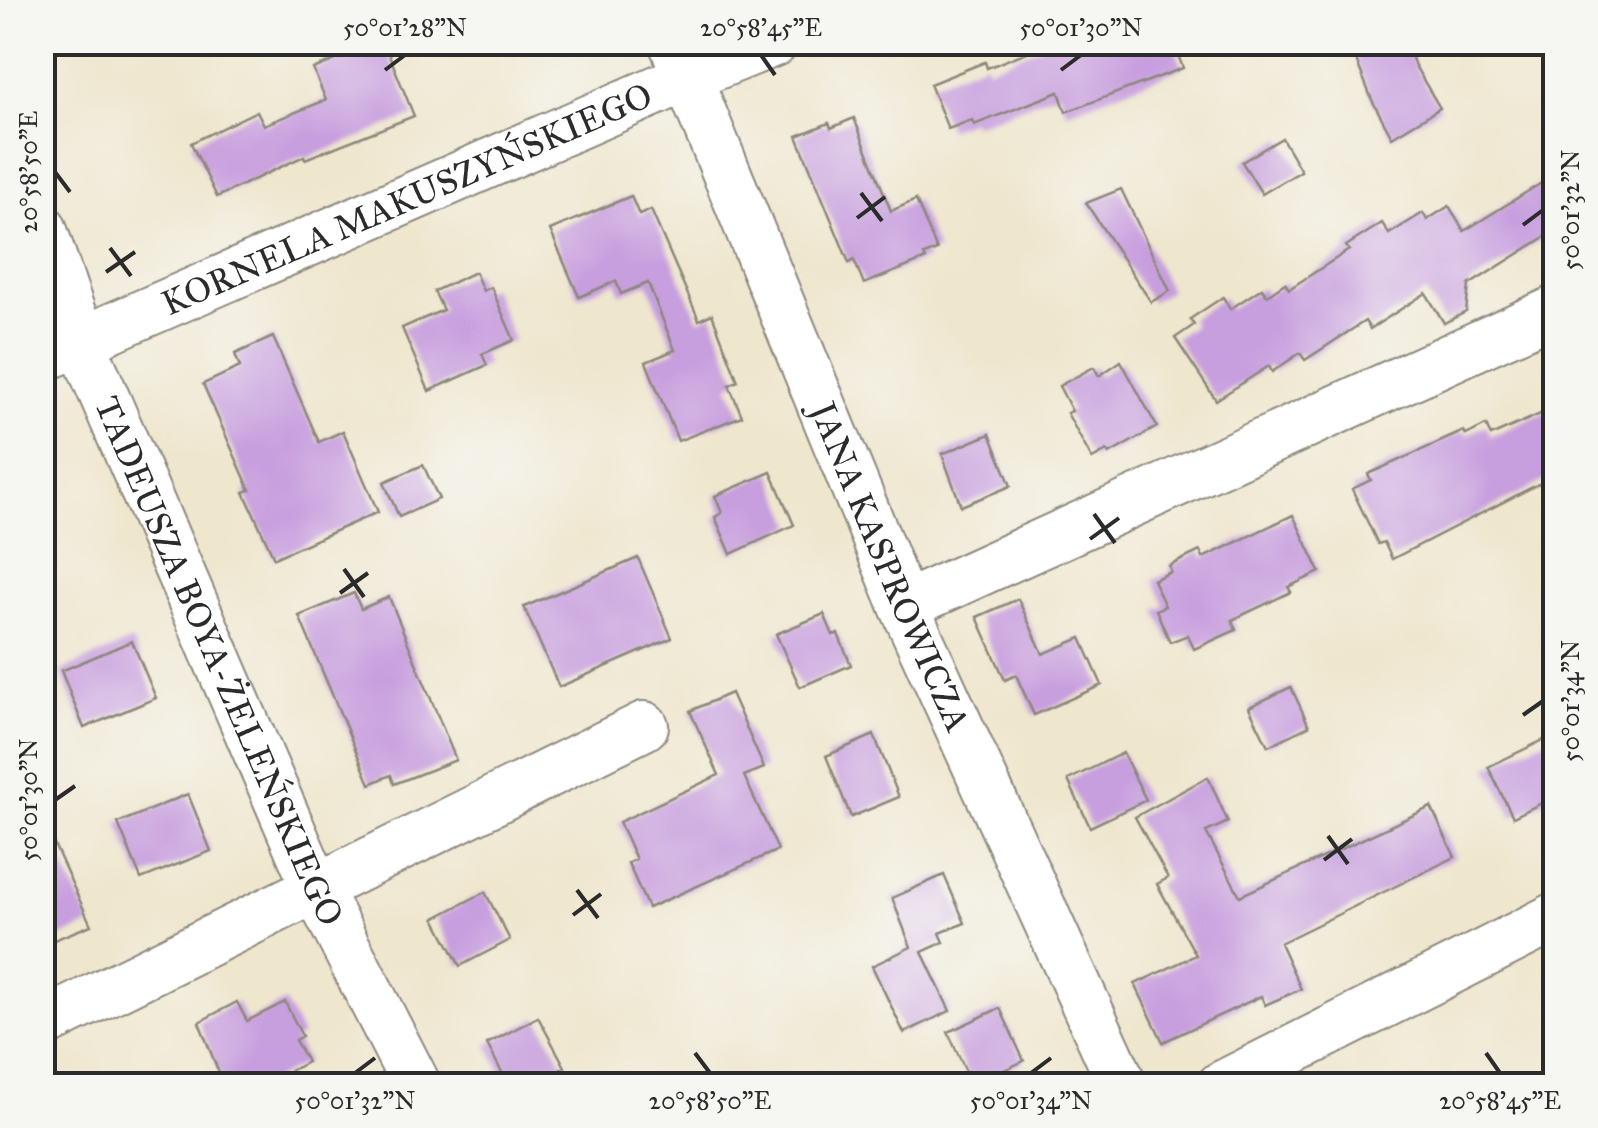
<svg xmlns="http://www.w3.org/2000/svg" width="1598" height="1128" viewBox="0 0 1598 1128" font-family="'IM FELL Great Primer',serif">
  <rect width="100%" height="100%" fill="#f6f6f2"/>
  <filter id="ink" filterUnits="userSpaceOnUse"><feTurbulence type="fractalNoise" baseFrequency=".01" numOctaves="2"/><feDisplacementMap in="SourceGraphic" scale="20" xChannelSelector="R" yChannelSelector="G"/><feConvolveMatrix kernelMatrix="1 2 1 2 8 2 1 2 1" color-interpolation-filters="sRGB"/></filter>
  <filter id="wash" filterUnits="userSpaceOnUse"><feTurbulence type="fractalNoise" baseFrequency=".0048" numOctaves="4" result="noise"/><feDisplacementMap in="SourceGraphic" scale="40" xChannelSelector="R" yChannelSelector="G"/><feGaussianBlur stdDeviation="2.25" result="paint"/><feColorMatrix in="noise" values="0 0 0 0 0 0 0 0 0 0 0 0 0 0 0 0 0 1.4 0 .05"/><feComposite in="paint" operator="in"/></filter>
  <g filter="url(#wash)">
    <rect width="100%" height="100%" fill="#efe6ce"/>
    <g id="blocks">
      <g fill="#c79ede">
        <polygon points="380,42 384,42 414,116 305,159 304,156 217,197 191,143 257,111 264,125 326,100 313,69"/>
        <polygon points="1052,42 1173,42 1183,68 1066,112 1059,92 974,125 972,120 948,129 930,84 985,62 987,68"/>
        <polygon points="1349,42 1406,42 1415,66 1440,108 1392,137 1372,100"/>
        <polygon points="854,118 891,211 916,200 937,250 924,255 926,259 864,284 854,260 849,263 797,136 829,123 831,128"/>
        <polygon points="1282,138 1301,171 1262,194 1242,162"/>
        <polygon points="1556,174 1556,230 1469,285 1466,312 1444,323 1426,293 1370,329 1365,321 1305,360 1300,353 1272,372 1269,366 1216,400 1175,338 1194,325 1190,319 1223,297 1230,309 1262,288 1267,295 1285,283 1289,289 1349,250 1346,246 1382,223 1389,234 1423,213 1427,220 1449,206 1464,231"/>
        <polygon points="1121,189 1170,291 1151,302 1086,203"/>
        <polygon points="631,196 639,215 651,210 699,320 712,314 738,381 729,385 742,416 678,441 646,362 675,350 648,283 621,294 616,281 579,297 550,230"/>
        <polygon points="475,272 483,291 491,287 514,340 482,354 487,365 429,391 402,328 443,310 434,291"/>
        <polygon points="273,337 319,442 343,431 378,512 274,558 244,492 250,490 203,384 240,367 235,354"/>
        <polygon points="1121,361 1157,427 1109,454 1107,451 1092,459 1067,413 1072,411 1059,386 1094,367 1099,376"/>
        <polygon points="1556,407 1556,475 1392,559 1384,542 1378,544 1352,489 1371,480 1368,474 1464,431 1466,435 1486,425 1491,436"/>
        <polygon points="990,434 1011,486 961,506 942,454"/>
        <polygon points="423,465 439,499 399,517 384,482"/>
        <polygon points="771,472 794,525 731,554 715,517 722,513 715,496"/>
        <polygon points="1293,515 1320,572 1288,587 1291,592 1232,620 1236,630 1194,649 1188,635 1170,642 1156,610 1165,606 1153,580 1171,572 1169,566 1200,551 1203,558"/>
        <polygon points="638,558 672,638 559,687 524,607"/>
        <polygon points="354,593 361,609 389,597 456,760 394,784 391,775 370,784 299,616"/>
        <polygon points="1018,599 1043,654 1081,638 1102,685 1034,715 1016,675 1005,680 977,617"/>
        <polygon points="824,614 833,635 838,634 851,665 800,687 776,634"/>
        <polygon points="132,641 156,698 84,728 61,671"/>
        <polygon points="1291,687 1309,726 1268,746 1249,707"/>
        <polygon points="731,693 764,768 744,776 778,850 648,908 628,863 636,859 619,822 719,775 690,711"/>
        <polygon points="1556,734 1556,796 1513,817 1488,767"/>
        <polygon points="874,735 899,797 851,817 826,756"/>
        <polygon points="1123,753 1146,800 1090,827 1068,780"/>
        <polygon points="1208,777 1228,822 1206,832 1240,896 1431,807 1455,857 1280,943 1301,989 1265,1005 1261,996 1163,1042 1135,984 1196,955 1157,884 1168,878 1135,817"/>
        <polygon points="188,794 211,851 141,879 118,823"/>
        <polygon points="42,818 91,925 42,945"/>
        <polygon points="944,875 965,923 940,933 944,942 922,952 950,1011 904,1033 872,966 911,947 892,898"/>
        <polygon points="485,892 510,940 460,966 435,918"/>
        <polygon points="237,1002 247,1021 285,1002 302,1036 295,1040 307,1062 261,1086 224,1086 199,1022"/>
        <polygon points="1000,1008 1024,1061 972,1085 948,1032"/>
        <polygon points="538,1017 565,1067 561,1069 571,1086 509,1086 487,1044"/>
      </g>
    </g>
  </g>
  <g filter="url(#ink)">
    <use href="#blocks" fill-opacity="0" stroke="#8d887c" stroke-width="2.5"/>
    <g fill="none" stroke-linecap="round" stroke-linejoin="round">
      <g stroke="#8d887c" stroke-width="52">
        <g id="street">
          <path id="s1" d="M673,42L904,606L1123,1086"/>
          <path id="s2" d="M42,228L81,342L316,888L417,1086"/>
          <path id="s3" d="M42,358L687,77L774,42"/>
          <polyline points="904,606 1556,310"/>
          <polyline points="42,1024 644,726"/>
          <polyline points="1221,1086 1556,917"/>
        </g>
      </g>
      <use href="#street" stroke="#fff" stroke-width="48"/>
    </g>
  </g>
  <path fill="none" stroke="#2b2b2b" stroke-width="4" d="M761,55L775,75M385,70L405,55M1061,70L1081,55M55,172L70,192M861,193L882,221M857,218L885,197M1523,225L1543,210M110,248L131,276M106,272L135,252M1094,514L1115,543M1090,539L1119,518M344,569L364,597M340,593L368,573M1523,715L1543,701M55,800L75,786M1328,836L1348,864M1324,860L1352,839M577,890L598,918M573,915L601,894M695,1053L710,1073M1486,1053L1500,1073M355,1073L375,1058M1031,1073L1051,1058"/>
  <g text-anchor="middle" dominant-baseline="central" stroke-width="9" stroke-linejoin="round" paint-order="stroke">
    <g font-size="35" fill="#2b2b2b" stroke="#f6f6f2">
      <text stroke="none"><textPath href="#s3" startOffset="398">KORNELA MAKUSZYŃSKIEGO</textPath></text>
      <text stroke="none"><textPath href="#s1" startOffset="568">JANA KASPROWICZA</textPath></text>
      <text stroke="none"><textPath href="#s2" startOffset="468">TADEUSZA BOYA-ŻELEŃSKIEGO</textPath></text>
    </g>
  </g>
  <rect width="1598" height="1128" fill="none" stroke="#f6f6f2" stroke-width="110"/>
  <rect x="55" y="55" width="1488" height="1018" fill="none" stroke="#2b2b2b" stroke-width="4"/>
  <g font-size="25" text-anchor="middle" fill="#2b2b2b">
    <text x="405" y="36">50°01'28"N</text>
    <text x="761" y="36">20°58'45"E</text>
    <text x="1081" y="36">50°01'30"N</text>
    <text transform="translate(28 172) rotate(-90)" y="9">20°58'50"E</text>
    <text transform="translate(1570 210) rotate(-90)" y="9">50°01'32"N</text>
    <text transform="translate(1570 701) rotate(-90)" y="9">50°01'34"N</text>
    <text transform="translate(28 800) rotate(-90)" y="9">50°01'30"N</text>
    <text x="355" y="1109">50°01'32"N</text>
    <text x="710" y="1109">20°58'50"E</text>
    <text x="1031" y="1109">50°01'34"N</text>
    <text x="1500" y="1109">20°58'45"E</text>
  </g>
</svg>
